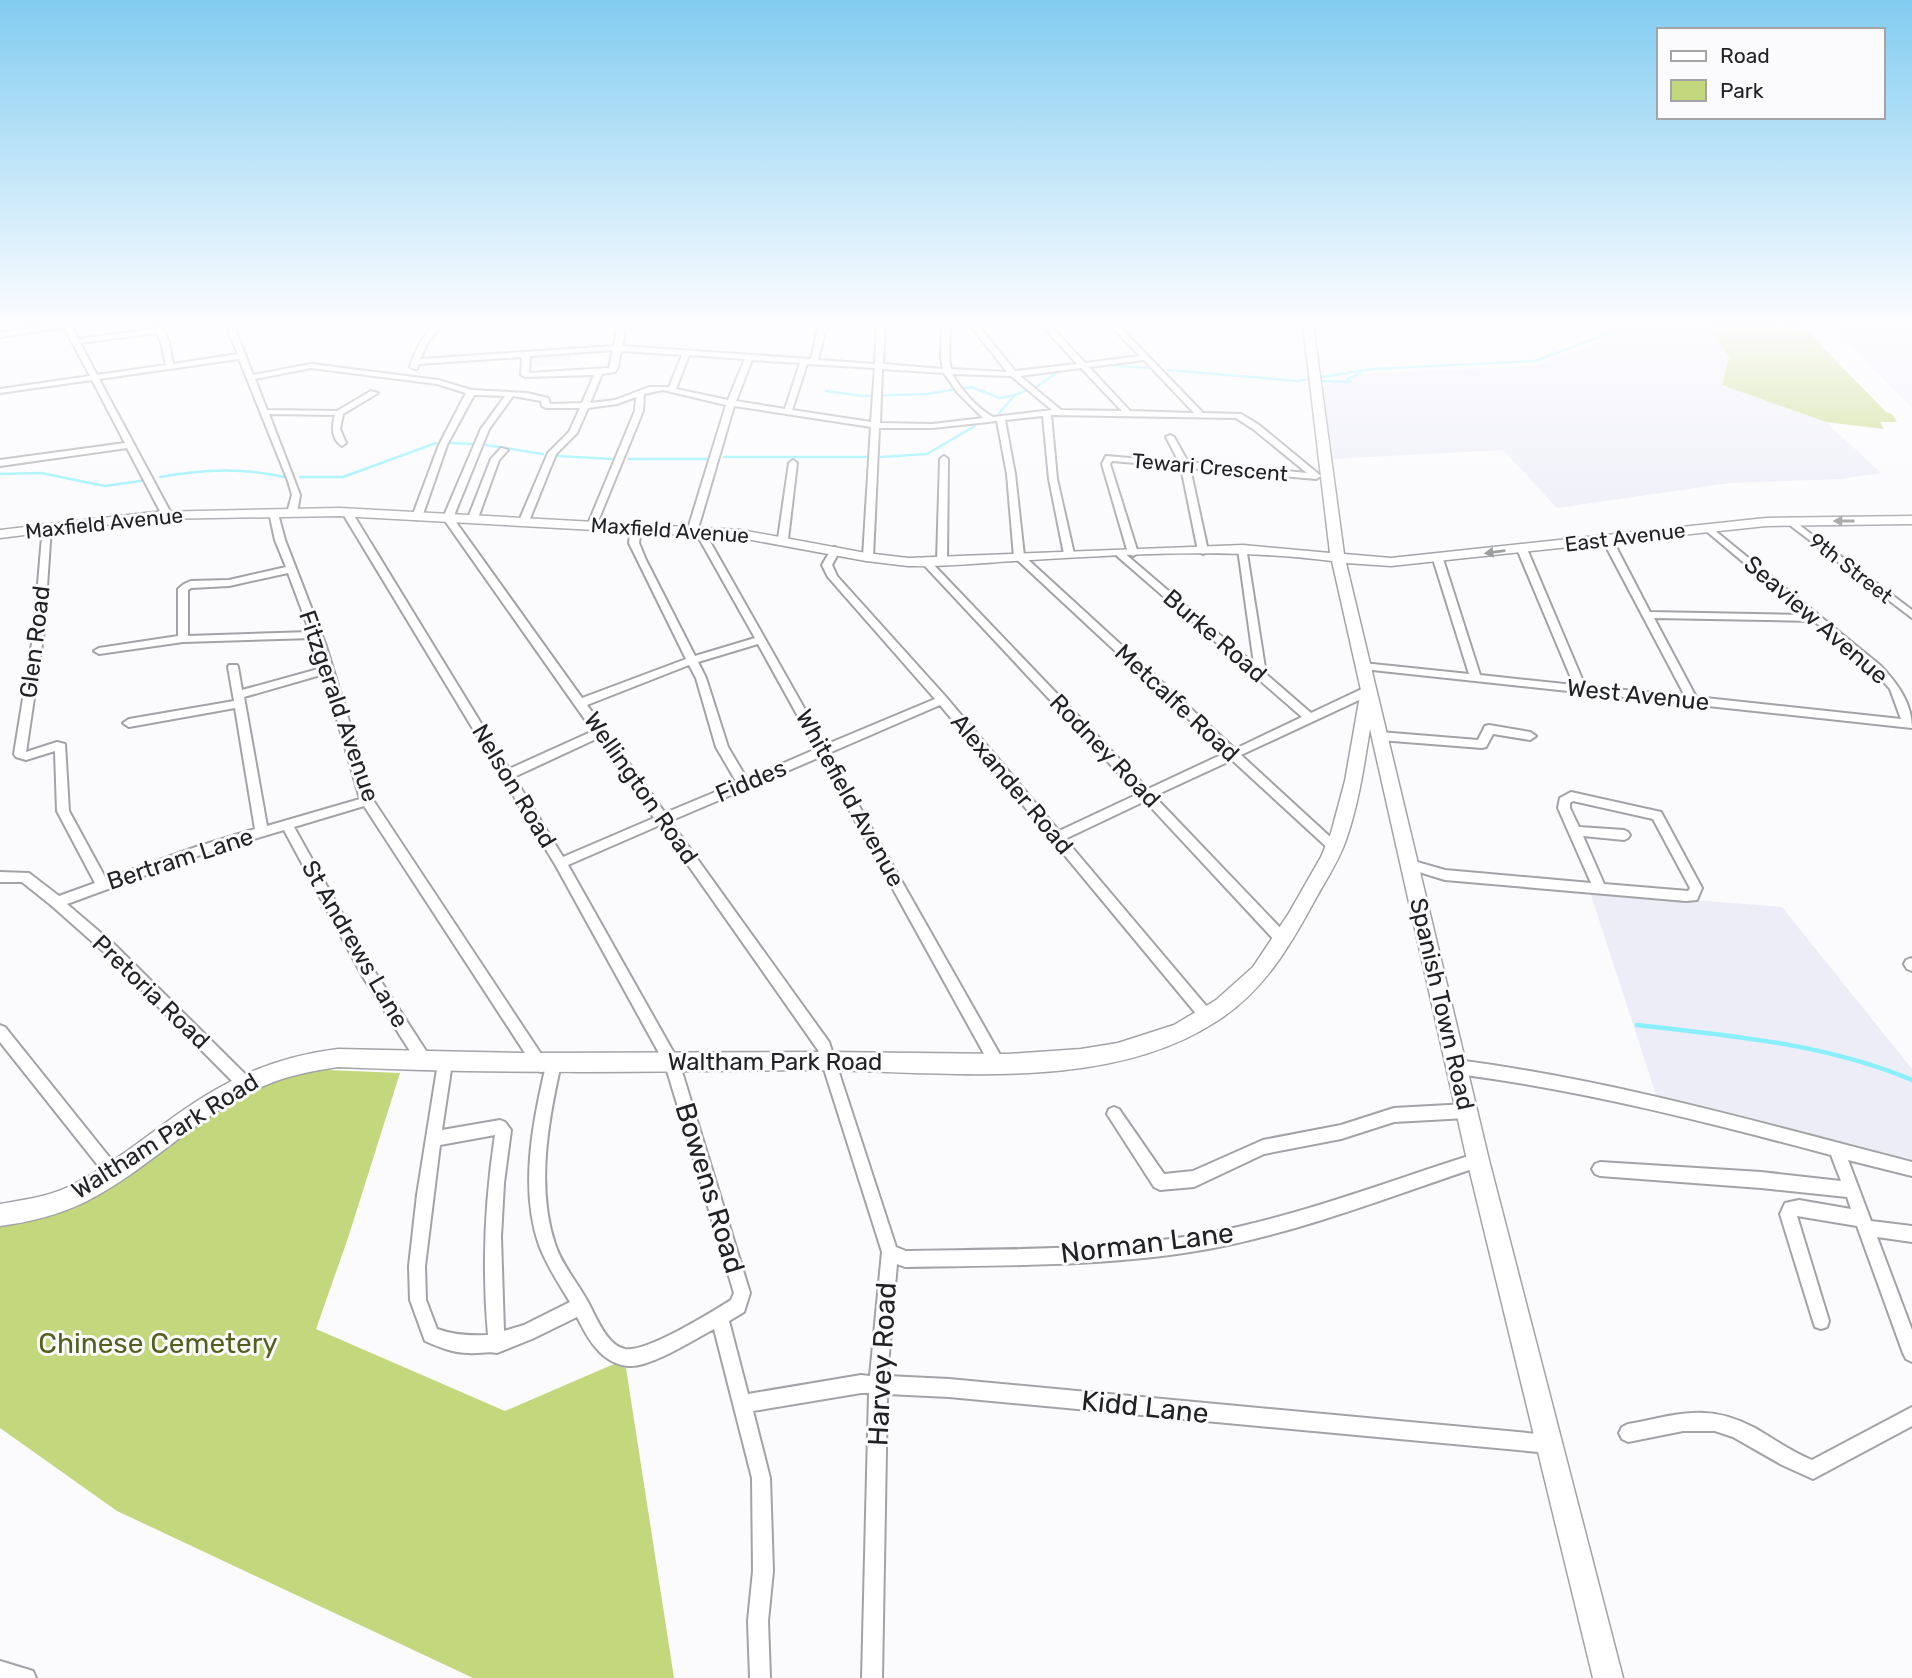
<svg xmlns="http://www.w3.org/2000/svg" width="1912" height="1678" viewBox="0 0 1912 1678" font-family="Rubik,sans-serif">
  <rect width="100%" height="100%" fill="#fbfbfe"/>
  <g fill="#ecedf7">
    <polygon points="1658,324 1706,324 1729,357 1722,385 1826,422 1881,473 1841,479 1730,483 1557,508 1503,450 1333,459 1323,386 1361,374 1534,366 1634,327"/>
    <polygon points="1830,324 1912,324 1912,408"/>
    <polygon points="571,352 568,365 526,367 529,355"/>
    <polygon points="1590,892 1782,907 1912,1069 1912,1161 1657,1098"/>
  </g>
  <g fill="#c3d77d">
    <polygon points="1706,324 1800,324 1886,412 1892,414 1897,422 1880,422 1884,429 1826,422 1722,385 1729,357"/>
    <polygon points="327,1070 400,1073 348,1238 316,1329 505,1411 614,1364 626,1368 674,1678 473,1678 117,1511 0,1428 0,1219 32,1215 252,1088 303,1072"/>
  </g>
  <g fill="none" stroke-linecap="round" stroke-linejoin="round">
    <g stroke="#88effb" stroke-width="2.5">
      <polyline points="1105,365 1152,368"/>
      <polyline points="1168,370 1297,381 1372,369 1535,361 1635,324"/>
      <polyline points="1317,381 1349,382 1351,381 1348,379 1360,373"/>
      <polyline points="1035,388 1062,369"/>
      <polyline points="826,391 862,396 926,394 971,387 1000,398 1015,395"/>
      <polyline points="999,413 1015,395 1028,390"/>
      <polyline points="451,443 474,444"/>
      <polyline points="486,445 543,454"/>
      <polyline points="558,456 612,459"/>
      <polyline points="724,457 870,457"/>
      <polyline points="881,457 927,454 975,426"/>
      <polyline points="628,459 708,459"/>
      <polyline points="0,474 41,473 105,486 147,480"/>
      <path d="M160,477C202,469 242,467 284,477"/>
      <polyline points="300,477 343,477 436,443"/>
    </g>
    <path stroke="#88effb" stroke-width="4.5" d="M1637,1025C1730,1036 1824,1043 1912,1080"/>
    <g stroke="#a2a3a6" stroke-width="4">
      <g id="minor">
        <path d="M54,324H70L78,339L162,328L169,342L173,364L238,354L228,331L229,324H237L236,331L253,375L311,364L438,380L472,390L527,393L548,398L550,404L582,403L594,375L525,377L521,375L522,357L419,364L417,369H414L410,367C415,350 422,337 435,324H443L429,340L420,359L614,346L618,324H626L622,346L811,359L819,324H827L818,360L875,364L877,324H885L883,364L943,369L941,358L942,324H950L949,358L951,369L1007,372L969,324H977L1015,371L1077,364L1041,324H1049L1085,363L1140,356L1109,324H1117L1203,413L1241,414L1259,425L1321,476L1316,479L1190,468L1208,551L1203,554L1198,551L1181,467L1112,461L1110,464L1138,553L1133,556L1128,553L1102,464L1106,456L1179,462L1166,437L1170,435L1174,437L1188,462L1307,473L1253,429L1236,418L1051,415L1057,479L1074,554L1069,557L1064,554L1049,479L1043,416L1005,420L1015,474L1024,556L1235,749L1302,717L1117,556V552H1123L1254,664L1238,549L1240,547H1246L1266,674L1311,713L1364,688L1368,687L1373,691L1372,694L1241,755L1339,845L1341,848L1339,851H1331L1232,760L1154,796L1288,936L1290,940L1288,944L1283,945L1278,944L1145,801L1065,839L1213,1014L1215,1018L1213,1022L1208,1024L1203,1022L940,705L829,753L1003,1060L1005,1065L1003,1070L998,1072L993,1070L820,757L670,821L829,1042L896,1247L906,1251C1006,1249 1109,1251 1208,1233C1300,1216 1389,1181 1478,1153L1483,1155L1486,1160L1483,1165L1478,1167C1389,1197 1300,1232 1208,1249C1108,1267 1006,1265 905,1267L897,1264L887,1376L949,1379L1549,1435L1555,1438L1558,1444L1555,1450L1549,1453L949,1397L887,1394L882,1678H862L869,1393H861L753,1411L770,1478L773,1571L768,1621L770,1678H750L748,1621L753,1571L752,1478L714,1329C695,1339 651,1367 630,1366C618,1366 605,1359 597,1349C588,1340 583,1328 577,1317L532,1339L497,1353C488,1351 478,1354 469,1353C453,1353 439,1347 425,1341L410,1300L409,1266L417,1195L438,1063L440,1058L445,1056L450,1058L452,1063L442,1130L500,1120L505,1122L511,1130L504,1183L501,1237L504,1331L524,1325L570,1302C559,1284 547,1266 539,1245C520,1191 532,1125 545,1070L541,1072L536,1070L364,806L294,827L373,969L430,1057L432,1062L430,1067L425,1069L420,1067L363,977L284,830L203,854L67,904L115,945L249,1078L251,1083L249,1088L244,1090L239,1088L105,953L52,906L22,882H0V872L29,873L59,896L95,883L57,811L55,751L26,760L16,757L14,754L34,631L43,525H49L51,527L44,631L26,752L57,742L65,744L69,811L106,879L196,847L255,829L235,708L129,727L123,723L129,719L234,701L228,667L229,665H237L238,667L242,690L322,668L313,638L183,642L99,654L94,651L99,648L178,636V589L184,584L191,581L229,580L286,567L275,540L269,512L271,510H277L285,540L326,646L373,800L547,1063L549,1059L554,1057L559,1059L561,1064C548,1121 536,1187 555,1244C562,1266 579,1284 589,1304C597,1319 607,1345 625,1349C646,1353 712,1312 731,1300L734,1293L665,1064L556,866L343,514L348,511L353,514L509,769L593,731L443,518L481,429L505,396L474,395L447,445L422,517L417,520L412,517L439,445L466,393L437,384L311,368L255,379L267,410L337,411L371,391L378,393L343,414L340,429L346,443L342,446C331,439 332,426 335,415L269,414L300,495L297,513L292,516L287,513L292,495L288,481L239,359L99,379L172,515L167,518L162,515L127,448L0,466V460L125,443L92,380L0,393V389L90,376L64,327L0,337V333ZM157,333L161,342L166,365L97,375L80,343ZM613,350L609,368L529,373L530,356ZM621,351L682,355L669,387H649L615,400L590,403L602,374L615,372L618,367ZM689,355L745,359L728,400L676,389ZM752,360L800,363L785,409L736,401ZM1144,360L1194,413L1130,411L1089,367ZM807,364L875,368L871,422L792,410ZM1081,368L1122,411L1061,410L1020,376ZM882,369L944,373L957,392L983,418L933,424L880,423ZM952,374L1011,376L1052,410L993,417C977,408 961,390 952,374ZM663,390L726,405L687,532L692,535L697,532L734,406L871,427L863,557L868,560L873,557L879,428H933L997,421L1007,474L1014,557L1225,753L1148,789L930,561H924V565L1138,794L1059,831L946,697L837,576L832,565L840,550L835,547L832,548L822,565L828,577L935,699L825,745L704,531H698L696,533L755,638L695,656L646,560L639,543L641,527L636,524L631,527L629,543L686,659L582,698L453,518L489,429L513,396L541,401L542,406L546,408H580L569,432L548,453L519,521L524,524L529,521L556,454L577,433L588,408L617,404L636,397L635,411L588,524L590,526H596L643,411L644,394ZM288,573L310,632L188,636V590L191,588L229,586ZM758,644L816,749L747,779L728,747L706,678L698,662ZM689,665L696,678L716,747L737,783L665,813L587,705ZM324,674L360,799L267,826L244,697ZM598,738L654,818L563,857L514,777ZM660,825L818,1050L882,1252L870,1376L861,1375L748,1394L729,1321L744,1312L750,1293L679,1062L568,865ZM495,1135C485,1201 482,1268 488,1335C470,1336 454,1335 437,1329L426,1300L425,1266L440,1145Z"/>
        <polygon points="501,448 508,450 499,460 478,518 473,521 470,520 468,518 491,459"/>
        <polygon points="944,456 948,459 947,562 942,565 937,562 940,459"/>
        <polygon points="793,460 797,463 788,539 783,542 778,539 789,463"/>
        <polygon points="1790,518 1912,610 1912,618 1787,523 1787,519"/>
        <path d="M1708,525L1881,666C1897,683 1912,703 1912,728L1363,669L1358,666L1363,663L1469,674L1433,559L1438,556L1443,559L1480,675L1574,685L1517,549L1522,546L1527,549L1585,686L1685,696L1602,539L1604,537H1610L1612,539L1650,612L1806,615L1705,530V526ZM1654,618L1814,621L1873,670L1890,689L1901,719L1696,697Z"/>
        <polygon points="1489,725 1530,732 1536,736 1530,740 1493,734 1486,747 1482,748 1380,740 1374,736 1380,732 1478,740 1485,726"/>
        <path d="M1571,792L1661,812L1702,888L1697,900L1686,901L1445,880L1406,868L1404,865L1406,862L1410,860L1445,870L1591,883L1558,808L1560,798ZM1573,801L1653,819L1690,888L1688,891L1604,884L1583,836L1624,840L1628,838L1630,835L1628,832L1624,830L1579,827L1570,808V803Z"/>
        <polygon points="1911,958 1912,959 1912,971 1907,969 1904,964 1906,960"/>
        <polygon points="0,1025 5,1027 118,1168 121,1173 118,1178 113,1181 108,1178 0,1042"/>
        <path d="M1457,1060C1612,1080 1761,1123 1912,1162V1176L1848,1160L1871,1221L1912,1226V1242L1877,1237L1912,1330V1362L1906,1359L1903,1353L1857,1226L1797,1216L1829,1321L1827,1327L1821,1329L1815,1327L1813,1321L1780,1214L1785,1203L1799,1200L1851,1209L1847,1197L1761,1188L1600,1176L1595,1174L1592,1169L1595,1164L1600,1162L1761,1172L1841,1181L1831,1155C1707,1122 1584,1090 1457,1074L1452,1072L1450,1067L1452,1062Z"/>
        <polygon points="1467,1104 1472,1106 1474,1111 1472,1116 1467,1118 1394,1122 1341,1139 1264,1154 1194,1187 1160,1190 1154,1187 1107,1114 1109,1109 1114,1107 1119,1109 1164,1174 1193,1171 1263,1140 1341,1125 1394,1108"/>
        <path d="M1912,1407V1426L1813,1479L1782,1465L1733,1437L1715,1431H1683L1628,1442L1622,1439L1619,1433L1622,1427L1628,1424C1678,1415 1706,1402 1755,1428C1774,1439 1792,1452 1812,1460Z"/>
        <polygon points="0,1661 33,1671 36,1678 0,1678"/>
      </g>
    </g>
    <g stroke="#a2a3a6" stroke-width="3">
      <path id="secondary" d="M1303,324H1313L1344,554L1391,558L1766,518L1912,516V524L1766,526L1391,566L1346,563L1489,1160L1623,1678H1593L1467,1160L1370,729C1364,765 1359,802 1347,837C1340,859 1327,878 1316,898C1290,946 1264,991 1217,1021C1101,1097 932,1069 801,1070C646,1072 492,1074 338,1067C313,1071 289,1075 266,1085C199,1113 150,1169 87,1201C59,1215 30,1222 0,1226V1204C23,1200 47,1197 68,1187C125,1160 170,1113 226,1084C261,1065 298,1054 338,1049L520,1053L823,1052L1008,1054L1081,1049L1118,1043L1174,1025L1216,1000L1253,967L1289,913L1321,857L1331,833L1345,781L1361,690L1332,561C1232,548 1131,554 1031,560C990,562 949,567 908,566L866,561L741,538L340,516L154,519L0,538V530L154,512L340,508L741,530L866,553L908,558L1243,545L1330,553Z"/>
    </g>
    <use href="#minor" fill="#fff" fill-rule="evenodd"/>
    <use href="#secondary" fill="#fff" fill-rule="evenodd"/>
  </g>
  <defs><path id="oneway-solid" d="M-6-.8H1V-3.2L6.5 0L1 3.2V.8H-6Z" transform="scale(1.75)"/></defs>
  <g fill="#9b9c9c">
    <use href="#oneway-solid" transform="translate(1844 521) rotate(180)"/>
    <use href="#oneway-solid" transform="translate(1495 552) rotate(173)"/>
  </g>
  <linearGradient id="sky" x2="0" y2="1"><stop stop-color="#81ccf0"/><stop offset="0.58" stop-color="#fdfdff"/><stop offset="1" stop-color="#fdfdff" stop-opacity="0"/></linearGradient>
  <rect width="1912" height="559" fill="url(#sky)"/>
  <g text-anchor="middle" dominant-baseline="central" stroke-width="6" stroke-linejoin="round" paint-order="stroke">
    <g font-size="21" fill="#212223" stroke="#fbfbfe">
      <text transform="translate(1210 467) rotate(5)">Tewari Crescent</text>
      <text transform="translate(104 523) rotate(-6)">Maxfield Avenue</text>
      <text transform="translate(670 530) rotate(4)">Maxfield Avenue</text>
      <text transform="translate(1625 537) rotate(-7)">East Avenue</text>
      <text transform="translate(1851 568) rotate(38)">9th Street</text>
    </g>
    <g font-size="24" fill="#212223" stroke="#fbfbfe">
      <text transform="translate(1816 620) rotate(41)">Seaview Avenue</text>
      <text transform="translate(1215 636) rotate(41)">Burke Road</text>
      <text transform="translate(35 642) rotate(-83)">Glen Road</text>
      <text transform="translate(1638 695) rotate(6)">West Avenue</text>
      <text transform="translate(1177 703) rotate(43)">Metcalfe Road</text>
      <text transform="translate(339 706) rotate(71)">Fitzgerald Avenue</text>
      <text transform="translate(1105 751) rotate(46)">Rodney Road</text>
      <text transform="translate(751 781) rotate(-23)">Fiddes</text>
      <text transform="translate(1012 784) rotate(50)">Alexander Road</text>
      <text transform="translate(514 786) rotate(59)">Nelson Road</text>
      <text transform="translate(641 788) rotate(55)">Wellington Road</text>
      <text transform="translate(850 798) rotate(61)">Whitefield Avenue</text>
      <text transform="translate(180 859) rotate(-18)">Bertram Lane</text>
      <text transform="translate(355 944) rotate(60)">St Andrews Lane</text>
      <text transform="translate(151 992) rotate(44)">Pretoria Road</text>
      <text transform="translate(1442 1004) rotate(77)">Spanish Town Road</text>
      <text x="775" y="1062">Waltham Park Road</text>
      <text transform="translate(165 1136) rotate(-32)">Waltham Park Road</text>
    </g>
    <g font-size="28" fill="#212223" stroke="#fbfbfe">
      <text transform="translate(710 1188) rotate(73)">Bowens Road</text>
      <text transform="translate(1147 1243) rotate(-7)">Norman Lane</text>
      <text transform="translate(882 1364) rotate(-87)">Harvey Road</text>
      <text transform="translate(1145 1407) rotate(6)">Kidd Lane</text>
    </g>
    <g font-size="28" fill="#535f1c" stroke="#fbfbfe">
      <text x="158" y="1343">Chinese Cemetery</text>
    </g>
  </g>
  <rect x="1657" y="28" width="228" height="91" fill="#fbfbfe" stroke="#a4a4a6" stroke-width="2"/>
  <rect x="1671" y="51" width="35" height="10" fill="#ffffff" stroke="#a4a4a6" stroke-width="2"/>
  <text x="1720" y="63" font-size="21" fill="#212223">Road</text>
  <rect x="1671" y="80" width="35" height="21" fill="#c3d77d" stroke="#a4a4a6" stroke-width="2"/>
  <text x="1720" y="98" font-size="21" fill="#212223">Park</text>
</svg>
